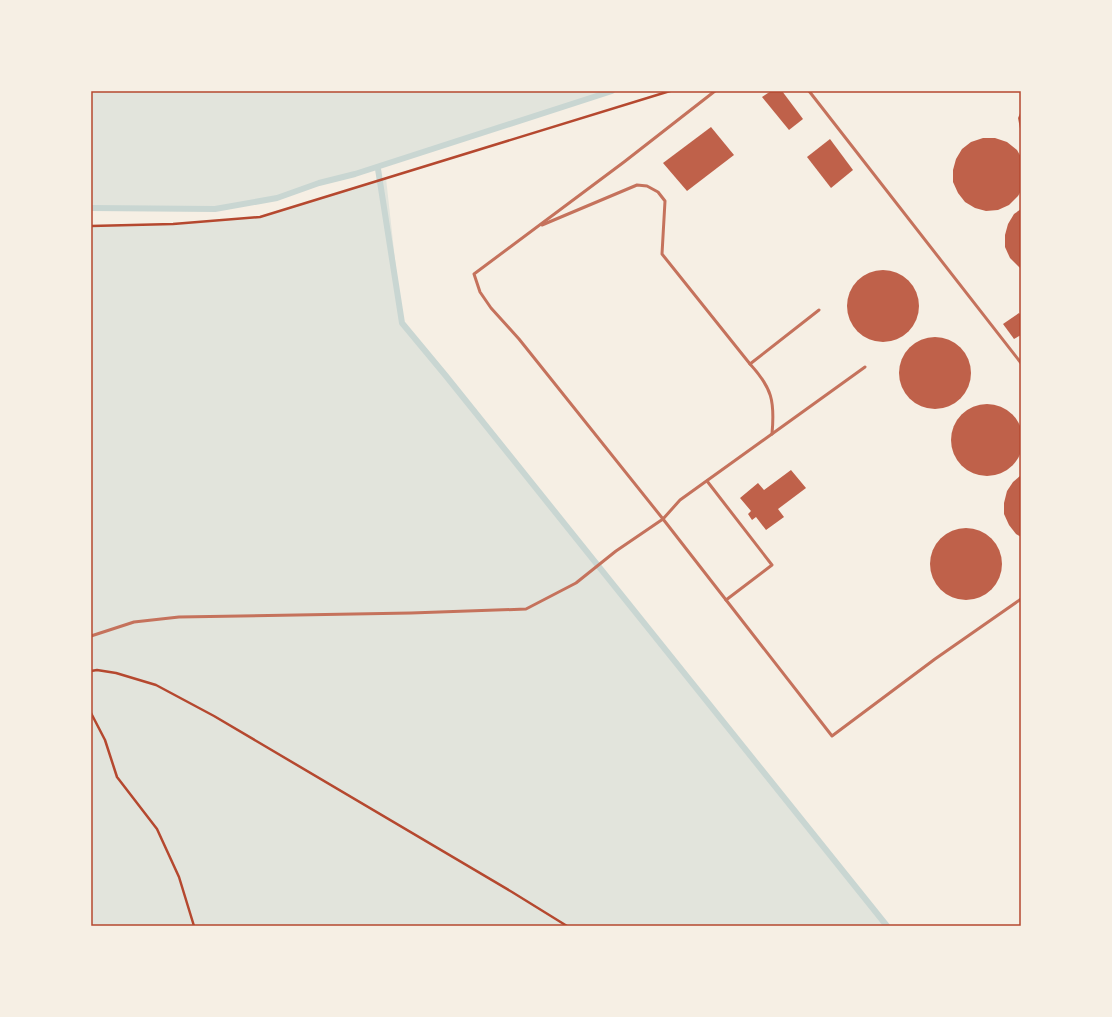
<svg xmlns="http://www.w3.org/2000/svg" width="1112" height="1017" viewBox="0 0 1112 1017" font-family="'Alegreya Sans',sans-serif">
  <rect width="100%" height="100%" fill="#f6efe4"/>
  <g fill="#e2e4dc">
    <polygon points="91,91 616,91 378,169 319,183 277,198 215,209 91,208"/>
    <polygon points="386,178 402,323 446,376 887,926 91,926 91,226 173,224 260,217"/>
  </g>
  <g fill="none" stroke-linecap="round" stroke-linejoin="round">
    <g stroke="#c9d6d2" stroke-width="6">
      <polyline points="378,169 402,323 446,376 887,926"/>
      <polyline points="91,208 215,209 277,198 319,183 355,174 612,91"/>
    </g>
  </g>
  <g fill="#bf614a">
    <polygon points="771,91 782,91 803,119 789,130 762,97"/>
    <polygon points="1021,111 1021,134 1018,118"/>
    <polygon points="711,127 734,155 687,191 663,163"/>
    <polygon points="983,138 995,138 1007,142 1017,150 1021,157 1021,191 1018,196 1009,205 998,210 986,211 975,208 965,202 958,193 953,182 953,170 956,159 962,149 971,142"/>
    <polygon points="830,139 853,170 831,188 807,157"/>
    <polygon points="1021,209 1021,269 1010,258 1005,247 1005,235 1008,224 1014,214"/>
    <circle cx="883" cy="306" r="36"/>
    <polygon points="1019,313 1021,315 1021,335 1014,339 1003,324"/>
    <circle cx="935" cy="373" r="36"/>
    <circle cx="987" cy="440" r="36"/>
    <polygon points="791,470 806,488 778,509 784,517 766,530 756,517 752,520 748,514 751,511 740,498 758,483 764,490"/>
    <polygon points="1021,475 1021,537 1016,534 1009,525 1004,514 1004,503 1007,491 1013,482"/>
    <circle cx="966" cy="564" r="36"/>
  </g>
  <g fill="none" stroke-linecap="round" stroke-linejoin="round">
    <g stroke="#b5482f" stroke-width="2.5">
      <polyline points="91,226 173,224 260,217 670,91"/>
      <polyline points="91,671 97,670 116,673 156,685 214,716 512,892 567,926"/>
      <polyline points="91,713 105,740 117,777 157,829 179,877 194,926"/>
    </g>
    <g stroke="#c5725c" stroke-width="3">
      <polyline points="715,91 624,162 474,274 480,292 491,308 519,339 663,519 680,500 865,367"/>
      <polyline points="809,91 1021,363"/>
      <path d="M542,225L637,185L647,186L658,192L665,201L662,254L750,364C772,388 775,401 772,434"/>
      <polyline points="750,364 819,310"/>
      <polyline points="707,481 772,565 726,600"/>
      <polyline points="91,636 134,622 179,617 411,613 526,609 576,583 616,551 663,519 832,736 935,659 1021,599"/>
    </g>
  </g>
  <rect width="1112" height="1017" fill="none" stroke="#f6efe4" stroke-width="184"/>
  <rect x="92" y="92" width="928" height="833" fill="none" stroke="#b5482f" stroke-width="1.5"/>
</svg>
